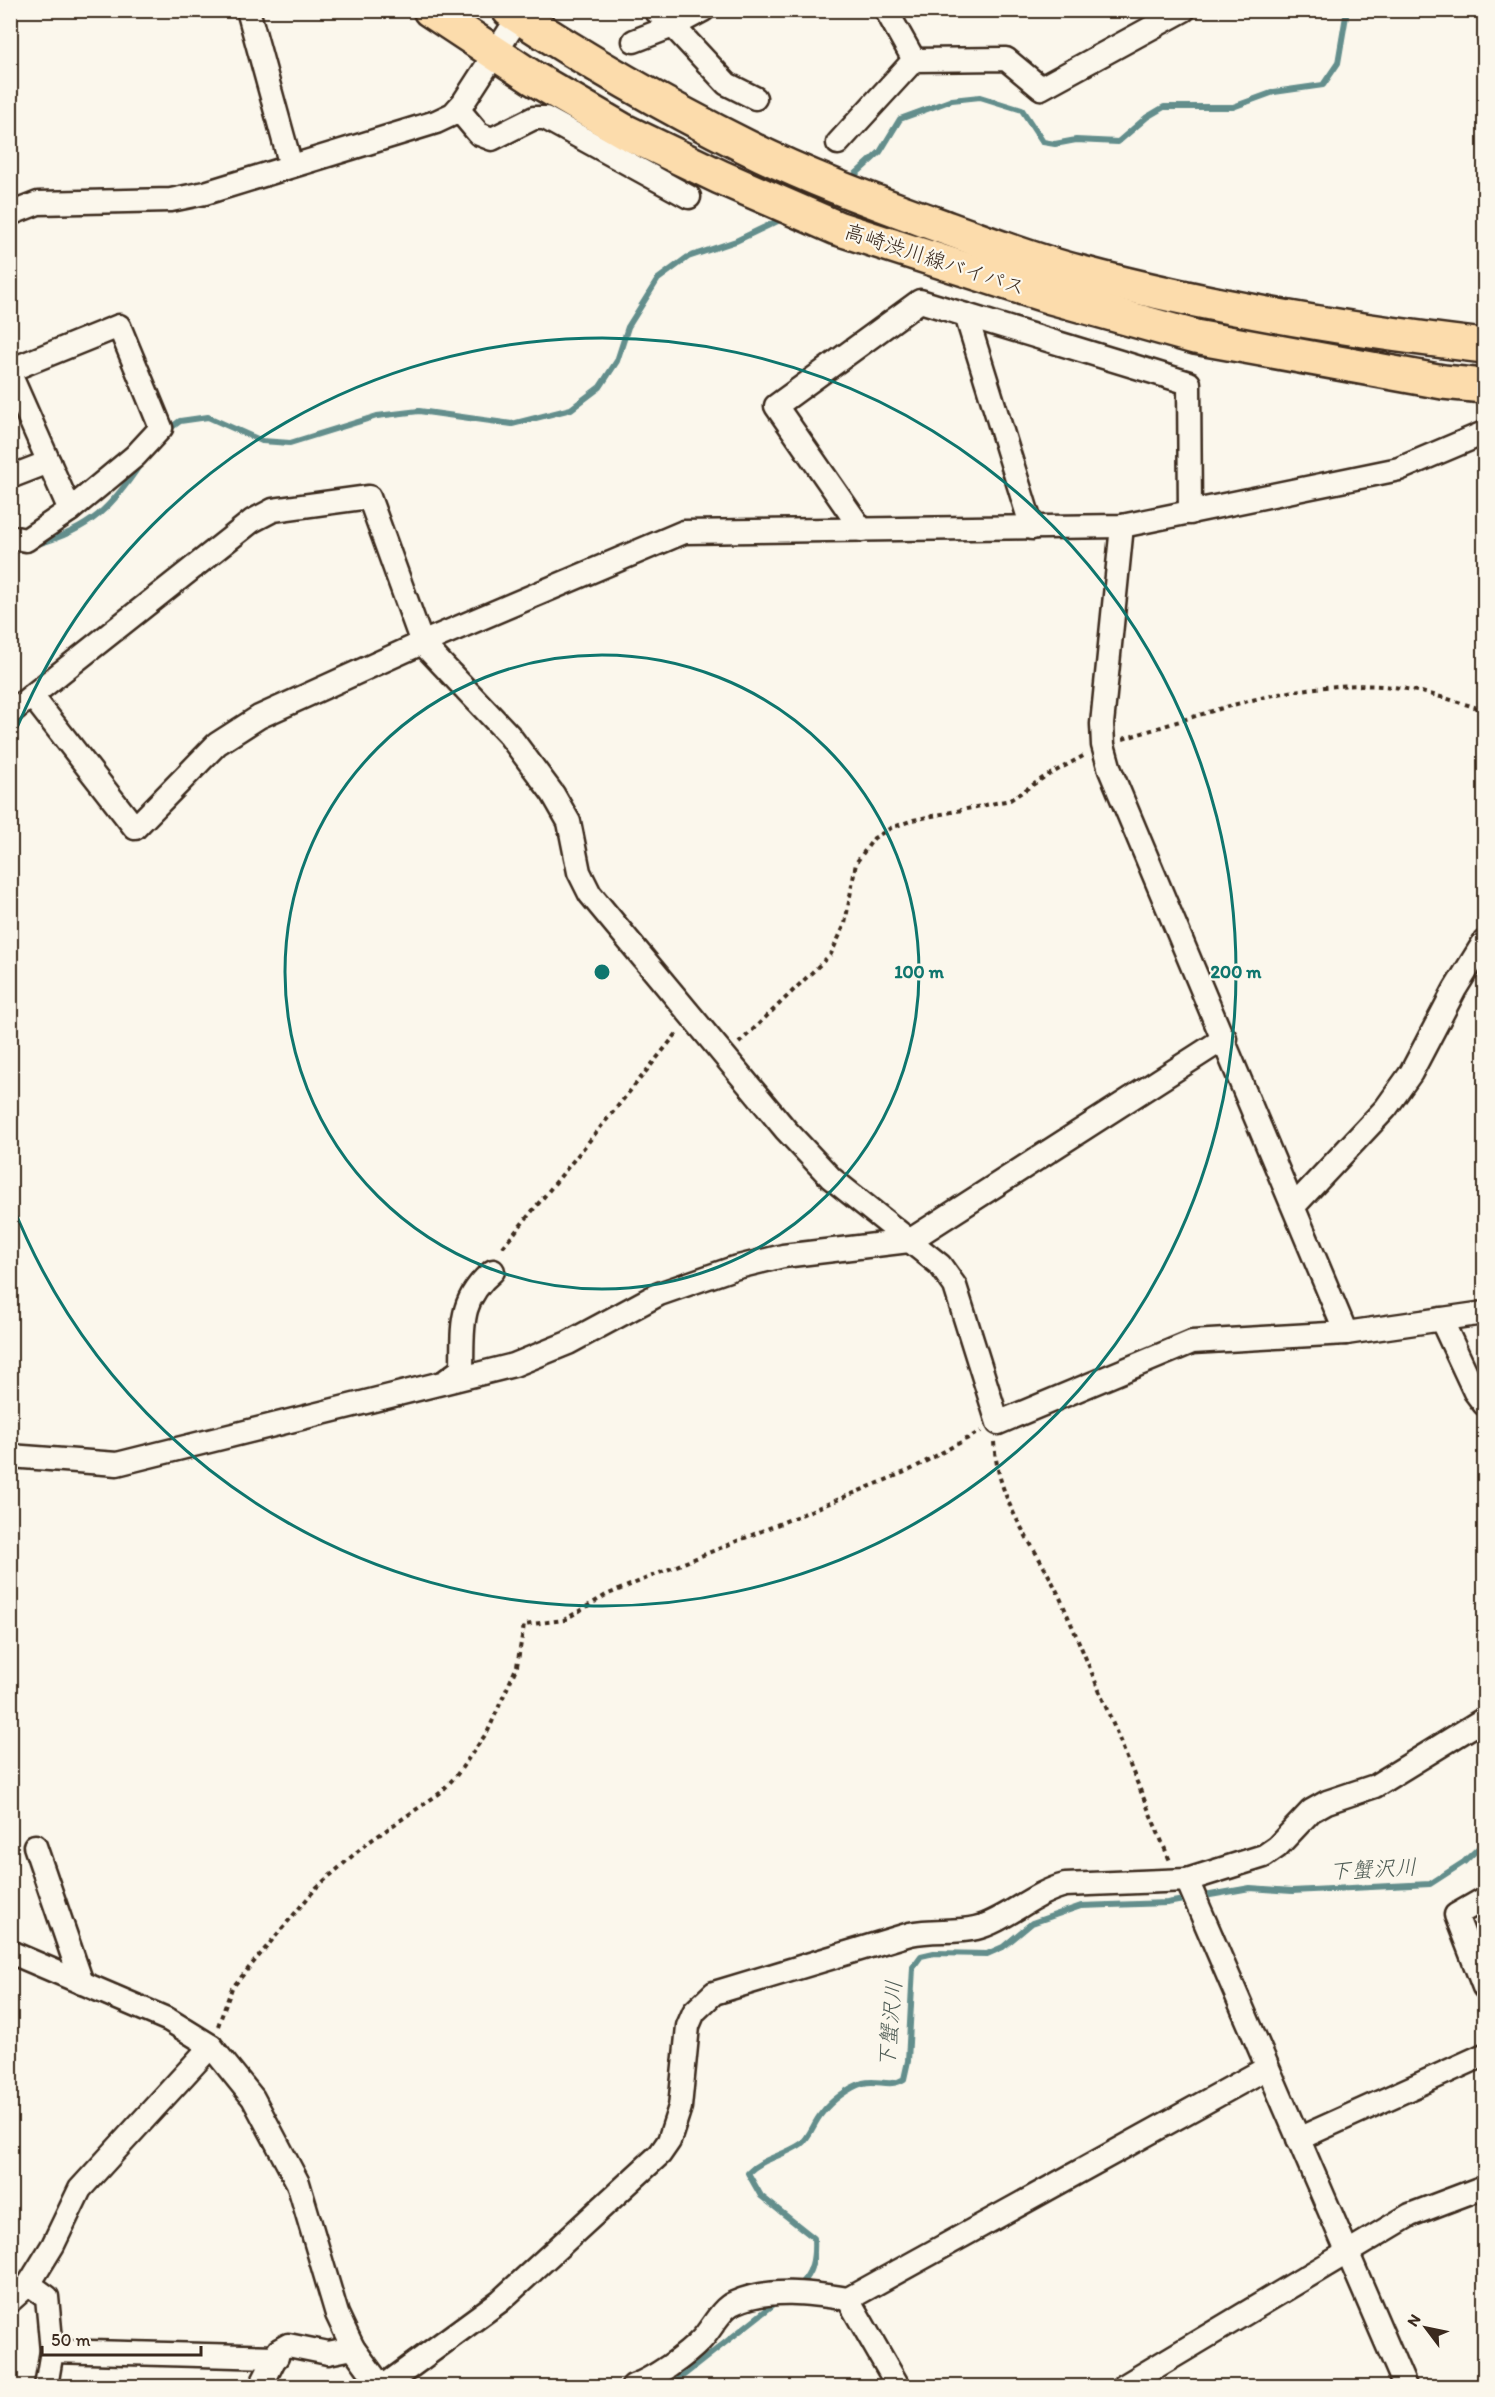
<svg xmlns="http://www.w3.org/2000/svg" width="1495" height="2397" viewBox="0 0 1495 2397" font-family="Itim,'Klee One',sans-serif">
  <rect width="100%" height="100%" fill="#fbf7ec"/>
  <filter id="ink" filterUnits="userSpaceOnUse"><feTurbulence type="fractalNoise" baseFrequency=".0167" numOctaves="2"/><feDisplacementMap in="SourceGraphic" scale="12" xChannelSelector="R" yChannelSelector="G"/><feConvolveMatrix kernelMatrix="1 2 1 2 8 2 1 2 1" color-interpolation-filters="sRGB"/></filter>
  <g filter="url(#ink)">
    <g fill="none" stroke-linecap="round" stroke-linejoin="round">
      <g stroke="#638e8c" stroke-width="6">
        <polyline points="849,180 880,152 900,119 952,100 980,97 1022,110 1043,142 1055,144 1076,140 1118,142 1147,117 1164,107 1233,107 1274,92 1323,85 1338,63 1347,10"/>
        <polyline points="165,432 180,421 208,417 262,441 290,443 377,416 419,411 512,424 571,409 600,387 617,361 628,327 658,279 688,257 736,241 786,217"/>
        <path d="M37,544C90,530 112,507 141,463"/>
        <polyline points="1199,1897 1250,1888 1292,1891 1430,1884 1464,1862 1484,1843"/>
        <path d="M798,2286C813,2274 815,2257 814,2238L761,2196L748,2173C763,2158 783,2156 801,2144C810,2137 814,2122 822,2113C830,2102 849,2087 863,2083C878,2079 890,2088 904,2079L908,2061L913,1967L921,1956L934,1953L987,1954L1003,1947L1032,1923L1081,1906L1167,1903L1189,1899"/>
        <polyline points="670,2386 778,2301"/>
      </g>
      <g stroke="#3b2a1e" stroke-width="27">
        <g id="minor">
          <polyline points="248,10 291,166"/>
          <polyline points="655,10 673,26 703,10"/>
          <polyline points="886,10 914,60"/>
          <polyline points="634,41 673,26 727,84 755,98"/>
          <polyline points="458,109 479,134 492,139 534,118 545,118 689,197"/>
          <polyline points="838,143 914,60 1006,59 1041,88 1184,10"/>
          <polyline points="10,214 38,203 171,200 205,193 436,122 453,114 463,103 523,10"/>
          <polyline points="966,315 1032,528"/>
          <polyline points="10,370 119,326 161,428 135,456 70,510"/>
          <polyline points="10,374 70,510 26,540 10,537"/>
          <polyline points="10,477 49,462"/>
          <polyline points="1122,526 1102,724 1103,745 1110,770 1346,1333"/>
          <polyline points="862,530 776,406 920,301 1189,383 1190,513"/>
          <polyline points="32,696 135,828 217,744 259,717 422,643 684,532 1122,526 1399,469 1484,433"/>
          <polyline points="10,713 252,521 273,510 369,497 422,643 509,735 553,794 569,822 579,872 590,894 786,1130 831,1178 940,1265 955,1286 998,1423 1192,1342 1346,1333 1484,1313"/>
          <polyline points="1294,1206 1386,1108 1411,1073 1455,989 1484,942"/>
          <polyline points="1441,1319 1475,1392 1484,1404"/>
          <path d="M447,1380L462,1369C463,1327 458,1300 493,1271"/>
          <polyline points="10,1456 117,1464 514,1365 568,1343 659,1294 734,1268 783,1256 909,1241 1225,1038"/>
          <polyline points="35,1846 82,1983"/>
          <polyline points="1187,1880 1264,1856 1277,1847 1311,1811 1327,1802 1375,1786 1484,1719"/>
          <polyline points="1484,1899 1456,1915 1484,1987"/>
          <polyline points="10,1952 169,2020 211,2046 253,2098 298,2183 337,2314 353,2348 381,2386"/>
          <polyline points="1298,2139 1484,2055"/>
          <polyline points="29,2284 47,2297 52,2351 46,2386"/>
          <polyline points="848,2299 898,2386"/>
          <polyline points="10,2301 29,2284 53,2245 80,2189 211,2046"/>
          <polyline points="52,2351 277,2357"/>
          <polyline points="261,2386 279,2350 288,2345 328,2353 353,2348"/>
          <path d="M384,2386L500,2301L660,2154L669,2141L680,2107L688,2026L694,2012L714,1993L910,1934C932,1929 955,1933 976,1928C1005,1921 1033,1893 1065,1885L1187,1880L1405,2386"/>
          <path d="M633,2386C653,2379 686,2356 701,2340C711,2330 721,2308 734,2303C769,2287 811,2293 848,2299L1267,2068"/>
          <polyline points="1124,2386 1410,2215 1484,2187"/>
        </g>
      </g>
      <g stroke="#3b2a1e" stroke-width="38">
        <g id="primary">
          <polyline points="430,10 533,78 624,131 720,177 837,228 1051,297 1195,337 1443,382 1484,386"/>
          <path d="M509,10C585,60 665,106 745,146C810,179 881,204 949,229C991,244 1034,261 1078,272C1212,308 1347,330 1484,346"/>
        </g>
      </g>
      <g stroke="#3b2a1e" stroke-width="4" stroke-dasharray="4.5 4.5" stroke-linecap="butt">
        <path d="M1123,739C1208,713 1291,680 1382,686C1415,688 1452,700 1484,710"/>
        <polyline points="739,1043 831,954 845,924 856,863 874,838 891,828 913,820 1010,800 1043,778 1085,755"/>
        <polyline points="503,1247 678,1032"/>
        <path d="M994,1442C999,1510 1035,1542 1061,1600C1098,1686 1133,1774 1170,1861"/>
        <polyline points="218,2026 232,1988 317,1887 366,1844 440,1793 456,1776 488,1731 517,1666 524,1625 564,1620 606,1595 910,1470 981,1431"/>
      </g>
      <use href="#minor" stroke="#fbf7ec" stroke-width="22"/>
      <use href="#primary" stroke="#fcdcac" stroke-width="33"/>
    </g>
  </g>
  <g fill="none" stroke="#0f766e" stroke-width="3">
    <circle cx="602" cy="972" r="317"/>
    <path d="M12 740A634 634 0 1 1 12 1204"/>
  </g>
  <g text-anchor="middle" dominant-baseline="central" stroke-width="4.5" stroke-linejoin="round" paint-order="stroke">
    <g font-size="21" fill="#3b2a1e" stroke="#fbf7ec">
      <text transform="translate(935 259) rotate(18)">高崎渋川線バイパス</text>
    </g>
    <g font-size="22" font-style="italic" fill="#4f5c55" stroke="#fbf7ec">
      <text transform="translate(1373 1869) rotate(-3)">下蟹沢川</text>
      <text transform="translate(890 2024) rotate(-85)">下蟹沢川</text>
    </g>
  </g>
  <circle cx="602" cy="972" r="9" fill="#0f766e" stroke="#fbf7ec" stroke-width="3"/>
  <g font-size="18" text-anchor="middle" font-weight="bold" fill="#0f766e" stroke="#fbf7ec" stroke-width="4.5" stroke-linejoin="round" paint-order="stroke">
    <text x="919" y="978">100 m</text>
    <text x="1236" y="978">200 m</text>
  </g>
  <rect width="1495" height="2397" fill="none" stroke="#fbf7ec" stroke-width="36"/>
  <rect x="18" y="18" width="1459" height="2361" fill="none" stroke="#3b2a1e" stroke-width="2" filter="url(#ink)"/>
  <g transform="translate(1426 2328) rotate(302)" stroke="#fbf7ec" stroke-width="4.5" paint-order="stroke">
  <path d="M0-4.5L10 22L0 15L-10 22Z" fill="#3b2a1e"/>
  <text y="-9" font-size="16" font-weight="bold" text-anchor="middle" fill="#3b2a1e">N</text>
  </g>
  <path d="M42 2346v9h159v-9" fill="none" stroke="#3b2a1e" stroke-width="3"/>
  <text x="51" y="2346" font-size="18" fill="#3b2a1e" stroke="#fbf7ec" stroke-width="4.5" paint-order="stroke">50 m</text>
</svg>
